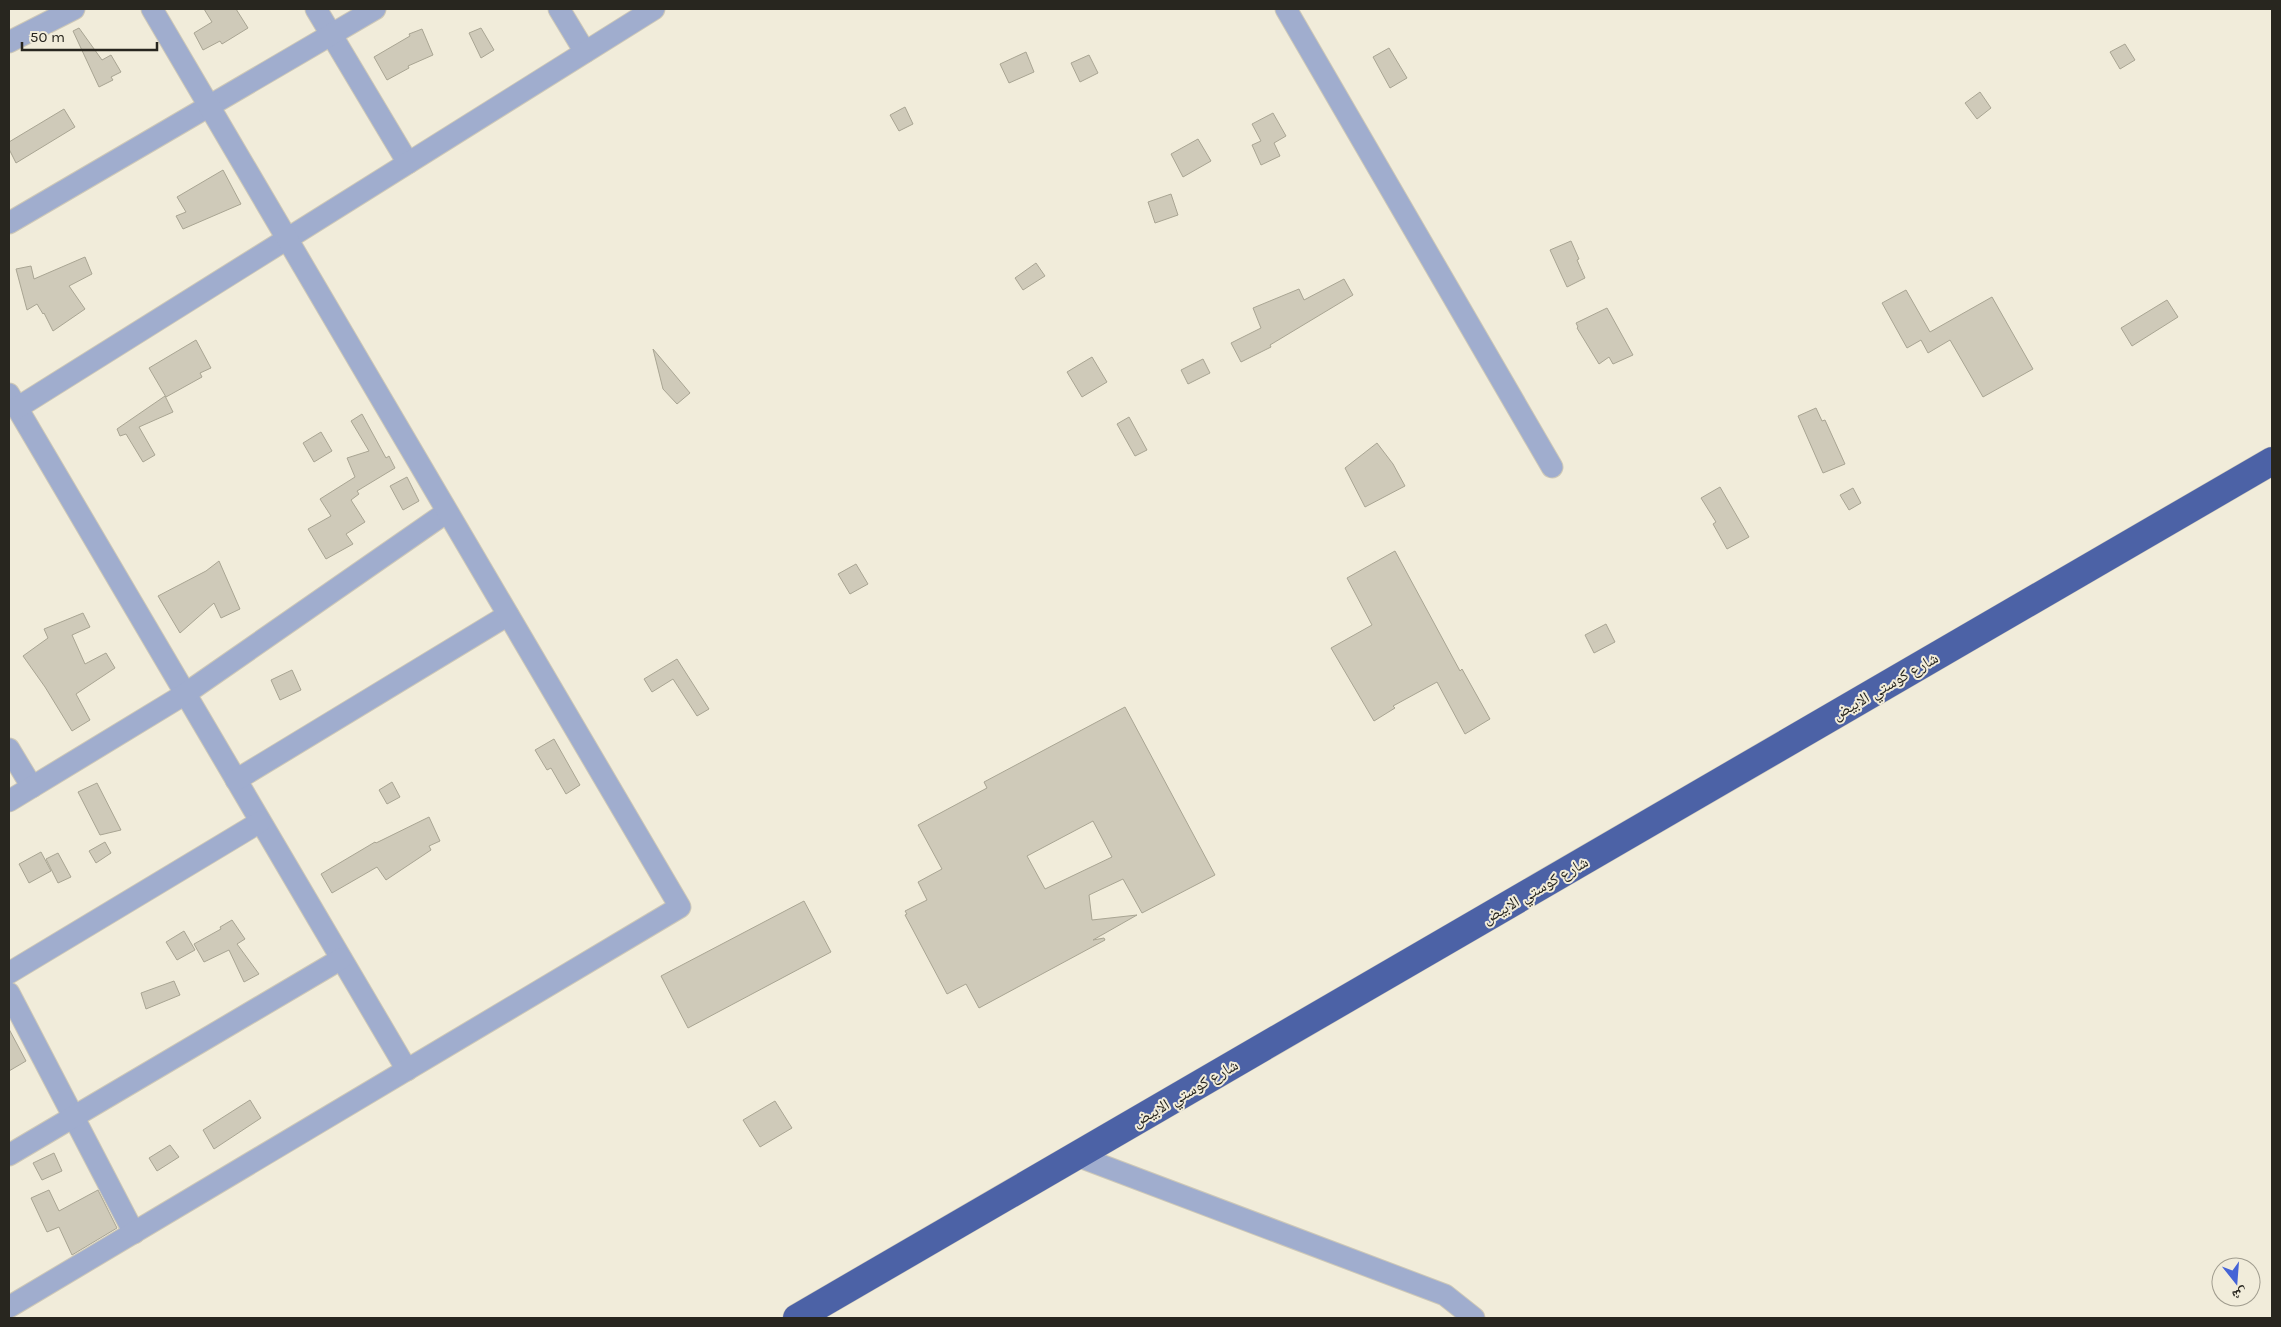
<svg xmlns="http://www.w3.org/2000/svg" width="2281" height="1327" viewBox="0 0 2281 1327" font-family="Karla,'Noto Naskh Arabic',sans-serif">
  <rect width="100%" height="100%" fill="#f1ecda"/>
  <g fill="#cfcab9" stroke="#a9a593" fill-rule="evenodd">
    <polygon points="204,9 236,9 248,28 222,44 220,41 203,50 194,33 212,22"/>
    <polygon points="79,28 102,60 111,55 121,72 111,77 113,80 99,87 73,31"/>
    <polygon points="481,28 494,50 481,58 469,33"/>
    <polygon points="422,29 433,55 408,66 409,68 387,80 374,57 410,36 409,34"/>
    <polygon points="2125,44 2135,60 2120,69 2110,52"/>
    <polygon points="1389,48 1407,78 1390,88 1373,57"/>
    <polygon points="1026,52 1034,72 1009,83 1000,64"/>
    <polygon points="1089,55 1098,73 1080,82 1071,63"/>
    <polygon points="1980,92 1991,108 1977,119 1965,103"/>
    <polygon points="905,107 913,124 899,131 890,115"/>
    <polygon points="64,109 75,127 16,163 9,149 9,142"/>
    <polygon points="1273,113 1286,136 1274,143 1280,156 1261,165 1252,145 1261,141 1252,124"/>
    <polygon points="1198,139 1211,161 1183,177 1171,154"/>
    <polygon points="223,170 241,204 183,229 176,216 186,212 177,197"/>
    <polygon points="1171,194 1178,215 1155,223 1148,202"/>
    <polygon points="1571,241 1579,259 1577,260 1585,278 1567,287 1550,250"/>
    <polygon points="85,257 92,274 69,286 85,309 53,331 44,313 43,314 37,304 27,310 16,269 31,266 34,279"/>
    <polygon points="1036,263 1045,276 1023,290 1015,278"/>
    <polygon points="1344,279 1353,295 1270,345 1271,347 1241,362 1231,343 1261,328 1253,308 1299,289 1304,300"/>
    <polygon points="1906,290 1930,332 1992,297 2033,369 1983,397 1950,340 1928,353 1921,340 1907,348 1882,303"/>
    <polygon points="2167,300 2178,317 2132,346 2121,328"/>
    <polygon points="1607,308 1633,355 1613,364 1609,357 1599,364 1577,328 1578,327 1576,323"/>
    <polygon points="196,340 211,368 200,373 202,377 166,397 149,368"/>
    <polygon points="653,349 690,393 677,404 663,389"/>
    <polygon points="1092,357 1107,382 1082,397 1067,372"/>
    <polygon points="1203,359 1210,373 1188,384 1181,370"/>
    <polygon points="165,396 173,412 139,427 155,455 143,462 126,434 120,436 117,429"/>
    <polygon points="1816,408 1822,421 1825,420 1845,464 1823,473 1798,416"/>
    <polygon points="362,414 386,458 389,456 395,468 357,491 359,494 351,500 365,522 346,534 353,544 326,559 308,529 331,516 320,499 355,477 347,458 369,451 351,421"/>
    <polygon points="1129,417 1147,450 1135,456 1117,424"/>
    <polygon points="321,432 332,451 314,462 303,443"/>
    <polygon points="1377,443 1393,464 1405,486 1365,507 1345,468"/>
    <polygon points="407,477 419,501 403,510 390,486"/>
    <polygon points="1720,487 1749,537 1727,549 1713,524 1716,522 1701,498"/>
    <polygon points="1853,488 1861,503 1849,510 1840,495"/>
    <polygon points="1395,551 1460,671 1462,669 1490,719 1465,734 1437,682 1393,706 1395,708 1374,721 1331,648 1372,625 1347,578"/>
    <polygon points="219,561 240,609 221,618 214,603 180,633 158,596 206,571"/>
    <polygon points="856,564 868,584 850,594 838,574"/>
    <polygon points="83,613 90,627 72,635 85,664 106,653 115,668 76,694 90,720 72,731 45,687 23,656 48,638 44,629"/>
    <polygon points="1606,624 1615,642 1594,653 1585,635"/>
    <polygon points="677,659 709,709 697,716 673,679 652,692 644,679"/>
    <polygon points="292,670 301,690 280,700 271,680"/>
    <path d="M1125,707L1215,875L1142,913L1123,879L1089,895L1092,920L1137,915L1093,940L1104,938L1105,940L979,1008L966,984L947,994L905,915L907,914L905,911L927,900L918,882L942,869L918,825L987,788L984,782ZM1093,821L1112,857L1045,889L1027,856Z"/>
    <polygon points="554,739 580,785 566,794 551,768 547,770 535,750"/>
    <polygon points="392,782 400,797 387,804 379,790"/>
    <polygon points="97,783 121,830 100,835 78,792"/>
    <polygon points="429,817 440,841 429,846 431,850 386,880 377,867 332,893 321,874 375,842 376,843"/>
    <polygon points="105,842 111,853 96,863 89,851"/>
    <polygon points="41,852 51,871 29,883 19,864"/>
    <polygon points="58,853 71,877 58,883 46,859"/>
    <polygon points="804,901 831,952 688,1028 661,976"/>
    <polygon points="232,920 245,939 237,944 259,974 244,982 229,950 204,962 194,944 221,929 220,927"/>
    <polygon points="184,931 195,950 177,960 166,942"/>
    <polygon points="174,981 180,995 146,1009 141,993"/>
    <polygon points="9,1029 26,1061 9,1071"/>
    <polygon points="250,1100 261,1118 214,1149 203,1130"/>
    <polygon points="775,1101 792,1128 760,1147 743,1120"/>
    <polygon points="170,1145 179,1157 157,1171 149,1158"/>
    <polygon points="54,1153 62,1171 42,1180 33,1163"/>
    <polygon points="49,1190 59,1211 98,1190 117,1228 72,1255 59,1227 47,1232 31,1198"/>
  </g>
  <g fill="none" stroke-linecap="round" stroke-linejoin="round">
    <g stroke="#cdc8b8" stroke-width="23">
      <g id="minor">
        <polyline points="316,9 408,163"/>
        <polyline points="559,9 585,52"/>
        <polyline points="1286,9 1552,467"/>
        <polyline points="9,42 74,9"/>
        <polyline points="9,223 375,9"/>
        <polyline points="9,394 407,1070"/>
        <polyline points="17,408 654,9"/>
        <polyline points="9,749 32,787"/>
        <polyline points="236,780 508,615"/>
        <polyline points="9,801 185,694 447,512"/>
        <polyline points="9,973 260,822"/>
        <polyline points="9,993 134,1233"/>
        <polyline points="9,1155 341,959"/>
        <polyline points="1077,1156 1445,1295 1474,1318"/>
        <polyline points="9,1307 680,907 152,9"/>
      </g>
    </g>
    <g stroke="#cdc8b8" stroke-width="29">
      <polyline id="highway" points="797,1318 2272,461"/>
    </g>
    <use href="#minor" stroke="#a0adce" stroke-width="21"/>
    <use href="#highway" stroke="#4c62a6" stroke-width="28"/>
  </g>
  <g text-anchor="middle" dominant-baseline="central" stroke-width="4" stroke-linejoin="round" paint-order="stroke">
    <g font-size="16" fill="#28261f" stroke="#f1ecda">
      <text transform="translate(1885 686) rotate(-30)">شارع كوستي الابيض</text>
      <text transform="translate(1535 890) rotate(-30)">شارع كوستي الابيض</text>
      <text transform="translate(1185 1093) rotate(-30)">شارع كوستي الابيض</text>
    </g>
  </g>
  <rect width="2281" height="1327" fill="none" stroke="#28261f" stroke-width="20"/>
  <g transform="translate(2236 1282) rotate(163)"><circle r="24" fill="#f1ecda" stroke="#a19d8f"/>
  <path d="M0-4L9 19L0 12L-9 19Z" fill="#4463d6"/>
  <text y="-8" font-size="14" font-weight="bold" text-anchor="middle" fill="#28261f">ش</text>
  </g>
  <path d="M22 42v8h135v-8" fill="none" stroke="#28261f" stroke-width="2.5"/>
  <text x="30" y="42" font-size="15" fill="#28261f" stroke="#f1ecda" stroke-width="4" paint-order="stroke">50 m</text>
</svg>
